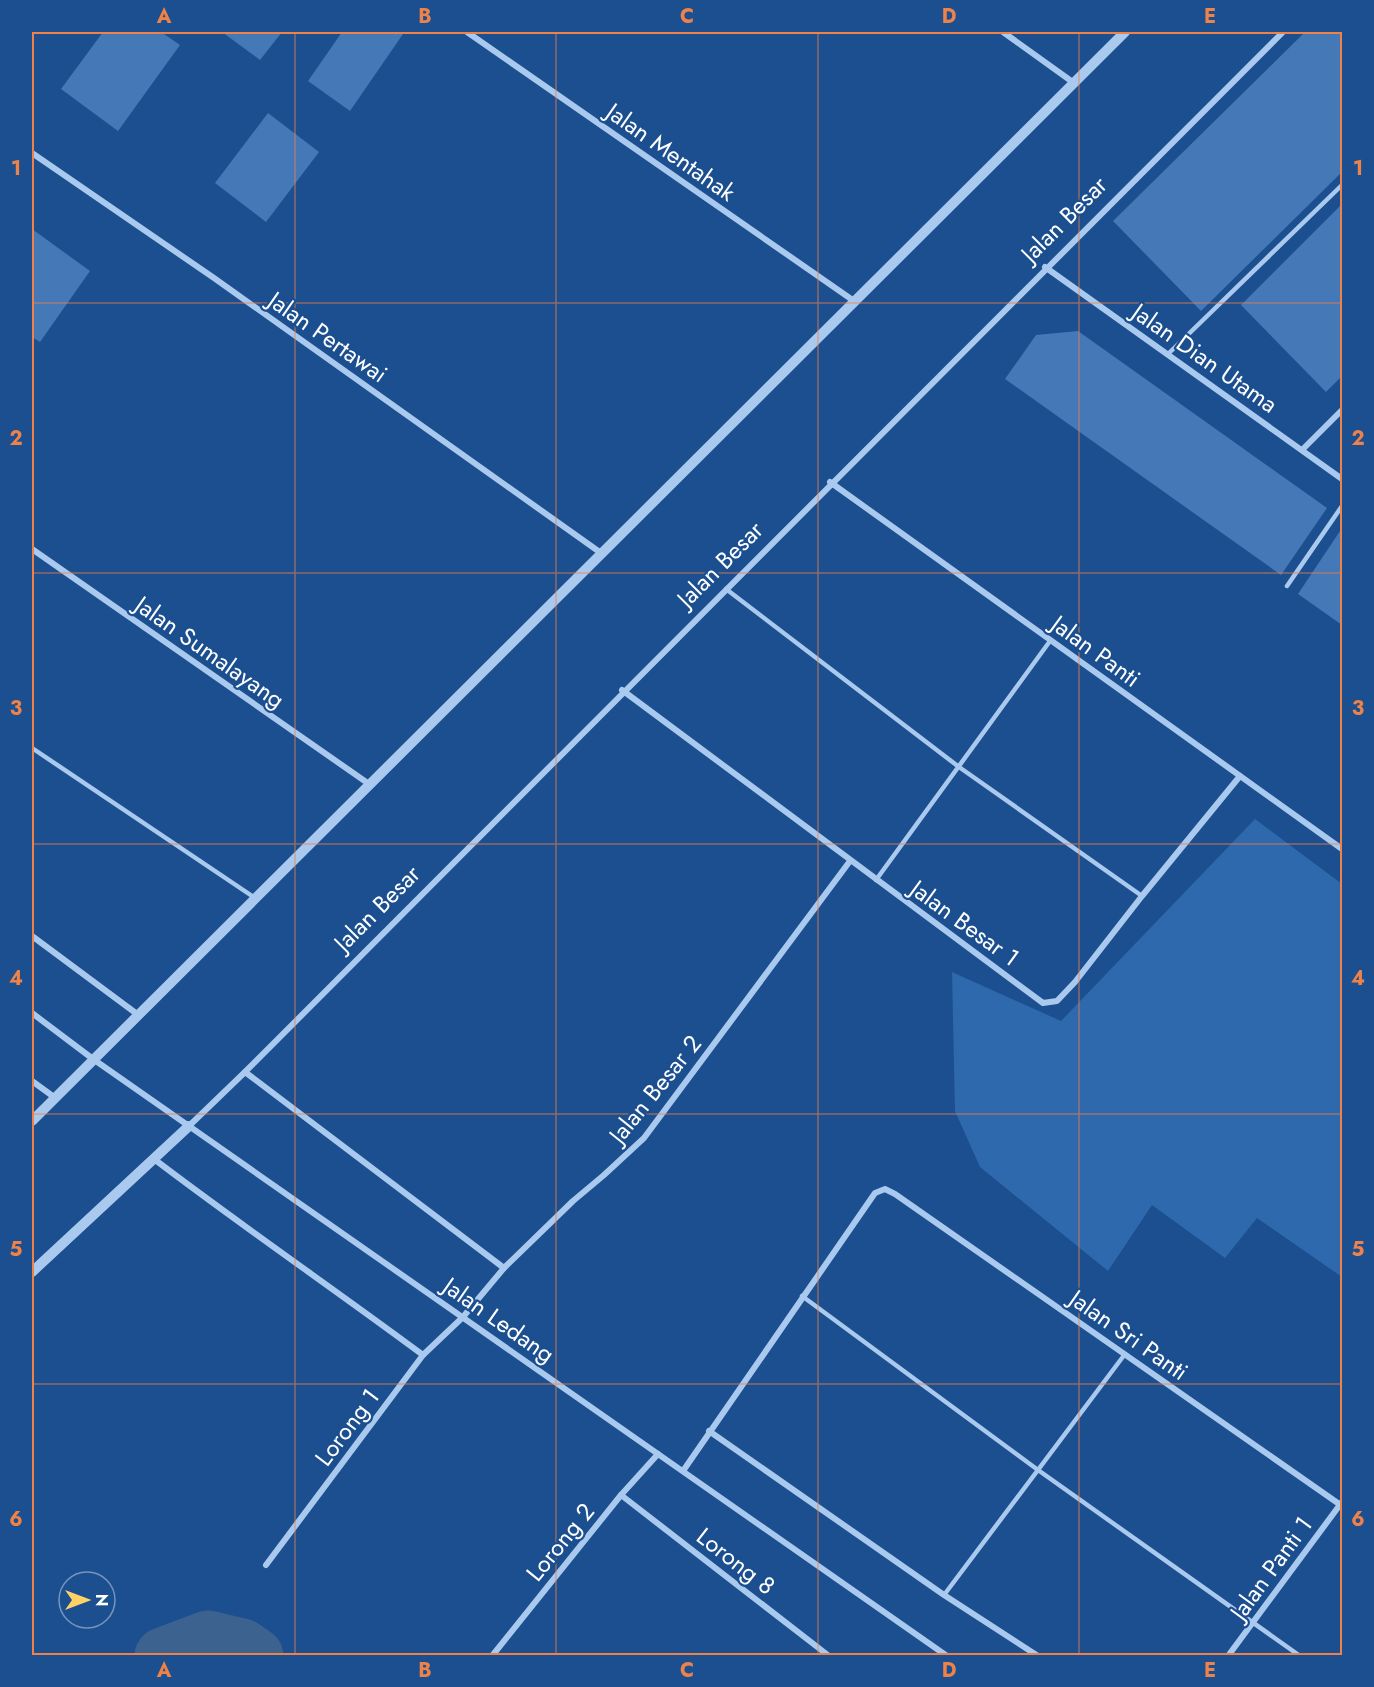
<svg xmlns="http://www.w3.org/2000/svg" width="1374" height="1687" viewBox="0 0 1374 1687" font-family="Jost,sans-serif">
  <rect width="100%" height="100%" fill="#1b4f8f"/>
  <polygon fill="#2e69ad" points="1255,819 1342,884 1342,1277 1257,1218 1225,1258 1152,1205 1108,1271 980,1167 955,1111 952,972 1061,1021"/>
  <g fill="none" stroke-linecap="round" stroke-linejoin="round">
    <polyline stroke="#3c6290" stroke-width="57" points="163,1656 208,1639 242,1647 255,1656"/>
  </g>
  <g fill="#4478b7">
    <polygon points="103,32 161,32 180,45 118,131 61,89"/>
    <polygon points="222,32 282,32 260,60"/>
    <polygon points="342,32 400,32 403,34 350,111 308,81"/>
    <polygon points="1305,32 1342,32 1342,172 1201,311 1113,221"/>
    <polygon points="268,113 319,152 266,222 215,183"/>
    <polygon points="1342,204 1342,376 1326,392 1241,305"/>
    <polygon points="32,229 90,271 40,342 32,337"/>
    <polygon points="1078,331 1327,508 1281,575 1005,379 1036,335"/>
    <polygon points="1342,528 1342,625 1298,594"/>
  </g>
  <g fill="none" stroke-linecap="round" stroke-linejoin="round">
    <g stroke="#a9c9ee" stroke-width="4.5">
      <polyline points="1168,354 1342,185"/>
      <polyline points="1287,586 1342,506"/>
      <polyline points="726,589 959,767 1142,896"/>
      <polyline points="32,748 255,898"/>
      <polyline points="876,880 1050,641"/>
      <polyline points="802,1296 1038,1470 1300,1656"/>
      <polyline points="944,1595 1125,1354"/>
    </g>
    <g stroke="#a9c9ee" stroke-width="6">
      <polyline points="467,32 854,301"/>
      <polyline points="1003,32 1074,83"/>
      <polyline points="32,153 214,278 601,553"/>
      <polyline points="1045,267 1342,479"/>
      <polyline points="1302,450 1342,410"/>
      <polyline points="830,482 1342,849"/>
      <polyline points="32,549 369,784"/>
      <polyline points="622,690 1043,1003 1057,1001 1075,982 1142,896 1240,776"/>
      <polyline points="32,936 137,1014"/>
      <polyline points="32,1013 93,1059 947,1656"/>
      <polyline points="245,1072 504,1268"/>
      <polyline points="32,1081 54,1097"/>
      <path d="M189,1126L245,1072C589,724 935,377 1283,32"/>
      <path d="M154,1159C242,1226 334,1289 423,1355"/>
      <polyline points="709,1431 944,1595 1038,1656"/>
      <polyline points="683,1471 875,1193 885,1189 895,1194 1342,1506"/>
      <polyline points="621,1495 829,1656"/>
      <polyline points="266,1565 423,1355 463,1317 504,1268 573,1201 604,1175 644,1138 850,861"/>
      <polyline points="492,1656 621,1495 658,1454"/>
      <polyline points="1228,1656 1342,1502"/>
    </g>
    <g stroke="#a9c9ee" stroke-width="10">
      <polyline points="32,1121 1125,32"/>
      <polyline points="32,1272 189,1126"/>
    </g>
  </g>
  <path fill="none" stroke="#ee8249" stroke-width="1.5" stroke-opacity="0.55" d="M295,32V1656M556,32V1656M818,32V1656M1079,32V1656M32,303H1342M32,573H1342M32,844H1342M32,1114H1342M32,1384H1342"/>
  <g text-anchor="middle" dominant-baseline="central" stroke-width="4.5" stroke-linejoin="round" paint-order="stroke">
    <g font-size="24" fill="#fff" stroke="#1b4f8f">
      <text transform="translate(671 152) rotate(35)">Jalan Mentahak</text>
      <text transform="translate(1064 219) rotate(-45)">Jalan Besar</text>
      <text transform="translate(328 337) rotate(35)">Jalan Pertawai</text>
      <text transform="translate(1205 358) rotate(35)">Jalan Dian Utama</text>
      <text transform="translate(720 564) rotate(-45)">Jalan Besar</text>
      <text transform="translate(1096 651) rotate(36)">Jalan Panti</text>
      <text transform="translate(210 652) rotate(35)">Jalan Sumalayang</text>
      <text transform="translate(377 908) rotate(-45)">Jalan Besar</text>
      <text transform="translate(965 923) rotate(36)">Jalan Besar 1</text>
      <text transform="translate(655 1089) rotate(-51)">Jalan Besar 2</text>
      <text transform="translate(499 1320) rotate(35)">Jalan Ledang</text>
      <text transform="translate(1129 1335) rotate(35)">Jalan Sri Panti</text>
      <text transform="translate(347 1427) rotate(-53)">Lorong 1</text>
      <text transform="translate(560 1542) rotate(-51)">Lorong 2</text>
      <text transform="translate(736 1561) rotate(38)">Lorong 8</text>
      <text transform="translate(1271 1568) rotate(-54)">Jalan Panti 1</text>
    </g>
  </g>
  <rect width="1374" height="1687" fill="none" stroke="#1b4f8f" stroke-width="66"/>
  <g transform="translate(87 1600) rotate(90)"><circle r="28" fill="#1b4f8f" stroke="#7695bc" stroke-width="1.5"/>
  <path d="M0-4.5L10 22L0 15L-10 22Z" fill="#ffd166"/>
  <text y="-9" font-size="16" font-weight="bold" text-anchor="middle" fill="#ffffff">N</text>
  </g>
  <rect x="33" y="33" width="1308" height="1621" fill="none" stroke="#ee8249" stroke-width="2"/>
  <g font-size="20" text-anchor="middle" font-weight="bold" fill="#ee8249">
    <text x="164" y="23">A</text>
    <text x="425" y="23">B</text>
    <text x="687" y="23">C</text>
    <text x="949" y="23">D</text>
    <text x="1210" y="23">E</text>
    <text x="16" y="175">1</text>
    <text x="1358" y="175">1</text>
    <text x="16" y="445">2</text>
    <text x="1358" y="445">2</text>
    <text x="16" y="715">3</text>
    <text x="1358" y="715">3</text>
    <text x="16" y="985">4</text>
    <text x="1358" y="985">4</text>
    <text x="16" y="1256">5</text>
    <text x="1358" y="1256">5</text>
    <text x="16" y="1526">6</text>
    <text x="1358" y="1526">6</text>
    <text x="164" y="1677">A</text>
    <text x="425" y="1677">B</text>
    <text x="687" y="1677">C</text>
    <text x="949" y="1677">D</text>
    <text x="1210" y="1677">E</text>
  </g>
</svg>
